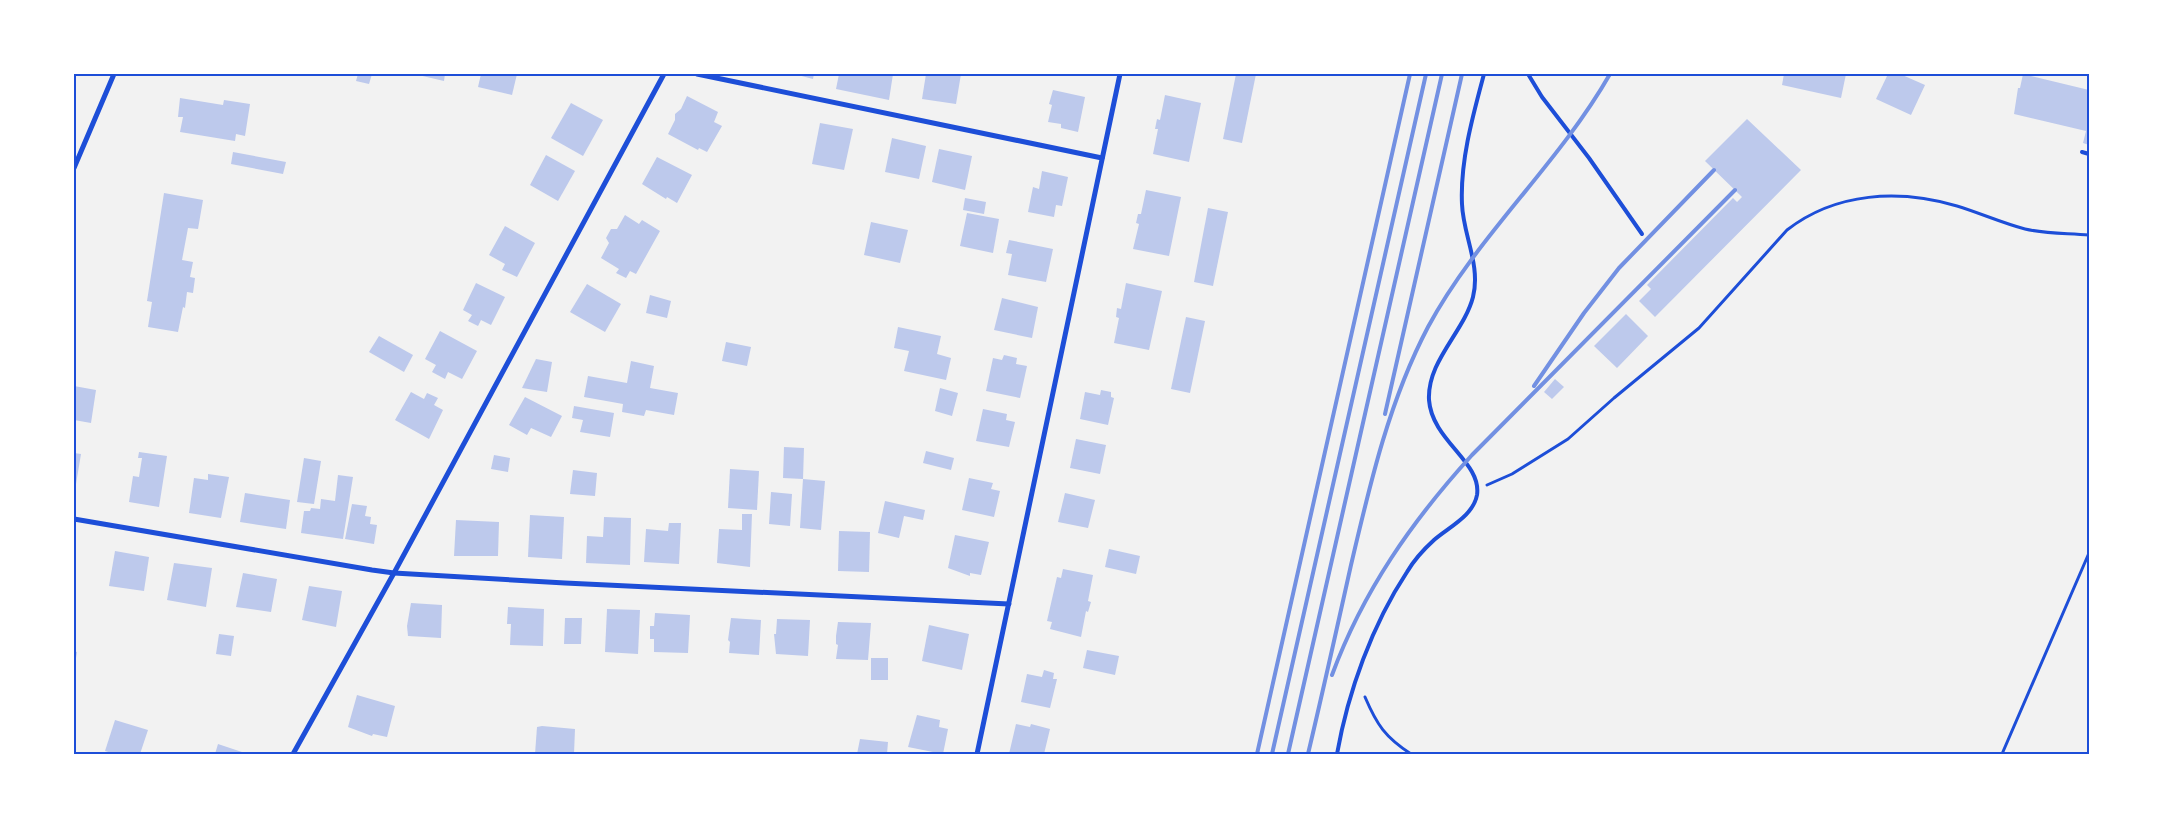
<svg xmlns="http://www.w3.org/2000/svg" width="2163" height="828" viewBox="0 0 2163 828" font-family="Helvetica,sans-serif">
  <rect width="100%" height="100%" fill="#f2f2f2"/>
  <g fill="#bdc9ec">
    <polygon points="358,74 372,74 369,84 356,81"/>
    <polygon points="414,74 445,74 444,81"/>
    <polygon points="481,74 517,74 512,95 478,87"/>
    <polygon points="794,74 814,74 813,79"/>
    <polygon points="839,74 893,74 889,100 836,89"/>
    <polygon points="926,74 961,74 956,104 922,99"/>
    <polygon points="1236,74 1256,74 1242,143 1223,139"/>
    <polygon points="1784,74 1846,74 1841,98 1782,85"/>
    <polygon points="1888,74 1900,74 1925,85 1911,115 1876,99"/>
    <polygon points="2023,74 2089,90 2089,145 2083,143 2086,131 2014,114 2018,88 2020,88"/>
    <polygon points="1053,90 1085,97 1078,132 1061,128 1061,124 1048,122 1052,105 1049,104"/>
    <polygon points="1165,95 1201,103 1189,162 1153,154 1158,129 1155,129 1157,119 1160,120"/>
    <polygon points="687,96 718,112 714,122 722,126 707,152 699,148 698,150 668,134 675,120 675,114 681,109"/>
    <polygon points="180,98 223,105 224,100 250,104 245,136 236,134 235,141 180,132 183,117 178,117"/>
    <polygon points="571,103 603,120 583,156 551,138"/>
    <polygon points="1747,119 1801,170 1655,317 1639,301 1651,289 1647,285 1733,198 1737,202 1742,197 1705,161"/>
    <polygon points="820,123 853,129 844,170 812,164"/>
    <polygon points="892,138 926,146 919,179 885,172"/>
    <polygon points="939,149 972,156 965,190 932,182"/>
    <polygon points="233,152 286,162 283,174 231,164"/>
    <polygon points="546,155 575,171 558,201 530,185"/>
    <polygon points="657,157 692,175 677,203 667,197 666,199 642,184"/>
    <polygon points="1042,171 1068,177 1062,206 1056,205 1054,217 1028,212 1033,187 1039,189"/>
    <polygon points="1146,190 1181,197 1169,256 1133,249 1139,224 1136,223 1138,214 1141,214"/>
    <polygon points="164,193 203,200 198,229 188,228 182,260 193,262 190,277 195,278 193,293 187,292 185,308 183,307 178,332 148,327 152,302 147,301"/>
    <polygon points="965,198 986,202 984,214 963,210"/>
    <polygon points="1208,208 1228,212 1213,286 1194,282"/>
    <polygon points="967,213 999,219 993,253 960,246"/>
    <polygon points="625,215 639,224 642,220 660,231 636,274 630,271 626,278 616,273 619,269 601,258 609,243 606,238 611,229 617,229"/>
    <polygon points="871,222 908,230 900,263 864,255"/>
    <polygon points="505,226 535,243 517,277 502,270 505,264 489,255"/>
    <polygon points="1009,240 1053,249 1046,282 1008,275 1012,254 1006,253"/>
    <polygon points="476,283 505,297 491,325 481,320 478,326 468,321 472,315 463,310"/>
    <polygon points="1126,283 1162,291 1149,350 1114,343 1119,318 1116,317 1117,308 1121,309"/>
    <polygon points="587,284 621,304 605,332 570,312"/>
    <polygon points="650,295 671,301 667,318 646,313"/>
    <polygon points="1002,298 1038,307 1032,338 994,330"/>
    <polygon points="1626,314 1648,336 1617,368 1594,346"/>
    <polygon points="1186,317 1205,321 1190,393 1171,389"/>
    <polygon points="898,327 941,336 937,354 951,358 946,380 904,371 909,351 894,348"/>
    <polygon points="440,331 477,351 462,379 448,372 445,379 432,372 436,365 425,359"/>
    <polygon points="379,336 413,355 404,372 369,352"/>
    <polygon points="726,342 751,347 747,366 722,361"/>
    <polygon points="1004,355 1017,358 1016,364 1027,366 1020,398 986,391 993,358 1002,360"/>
    <polygon points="536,359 552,362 547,392 522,388"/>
    <polygon points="631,361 654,366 650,388 678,393 674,415 646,410 644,416 622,412 623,404 584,397 588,376 627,383"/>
    <polygon points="1555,379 1564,387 1552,399 1544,392"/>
    <polygon points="74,386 96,390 91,423 74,420"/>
    <polygon points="940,388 958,393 952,416 935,411"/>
    <polygon points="1101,390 1111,392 1111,397 1114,398 1108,425 1080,419 1085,392 1100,395"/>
    <polygon points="411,392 424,399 427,393 438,398 434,405 443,410 429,439 395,420"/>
    <polygon points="525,397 562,416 551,437 531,428 527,435 509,425"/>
    <polygon points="574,406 614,413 610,437 580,432 583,420 572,418"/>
    <polygon points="983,409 1007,414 1006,420 1015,422 1009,447 976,441"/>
    <polygon points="1076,439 1106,445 1100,474 1070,468"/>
    <polygon points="784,447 804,448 803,479 783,478"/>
    <polygon points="926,451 954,458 951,470 923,463"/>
    <polygon points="139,452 167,456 159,507 129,502 133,476 139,477 142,458 138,458"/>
    <polygon points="74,453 81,454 75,490 74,490"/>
    <polygon points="494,455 510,458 508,472 491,469"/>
    <polygon points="304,458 321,461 314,504 297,502"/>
    <polygon points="730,469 759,471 757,510 728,508"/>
    <polygon points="573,470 597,473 595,496 570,494"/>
    <polygon points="208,474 229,477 221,518 189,513 194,478 208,480"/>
    <polygon points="338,475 353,477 343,539 301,533 304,511 310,511 311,508 320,509 321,499 335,501"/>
    <polygon points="969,478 993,483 991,489 1000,491 994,517 962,510"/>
    <polygon points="803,479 825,481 821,530 800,528"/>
    <polygon points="771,492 792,494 790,526 769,524"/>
    <polygon points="245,493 290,500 286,529 240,522"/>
    <polygon points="1065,493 1095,500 1088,528 1058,522"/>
    <polygon points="885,501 925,510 923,520 904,516 899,538 878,533"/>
    <polygon points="352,504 367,506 365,516 371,517 370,524 377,525 374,544 345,539"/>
    <polygon points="742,514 752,514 750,567 717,563 719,529 742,530"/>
    <polygon points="530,515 564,517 562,559 528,557"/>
    <polygon points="604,517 631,518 630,565 586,563 587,536 603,537"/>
    <polygon points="456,520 499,522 498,556 454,556"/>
    <polygon points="669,523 681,523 679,564 644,562 646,529 668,531"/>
    <polygon points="839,531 870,532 869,572 838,571"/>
    <polygon points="955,535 989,542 981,575 970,573 970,576 948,568"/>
    <polygon points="1109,549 1140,556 1136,574 1105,567"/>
    <polygon points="115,551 149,557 144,591 109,586"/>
    <polygon points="174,563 212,568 206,607 167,600"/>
    <polygon points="1063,569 1093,575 1088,601 1091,602 1088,612 1086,611 1081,637 1050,629 1052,622 1047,621 1057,577 1061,578"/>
    <polygon points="243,573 277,579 271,612 236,607"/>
    <polygon points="309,586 342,591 336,627 302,620"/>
    <polygon points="411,603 442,605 441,638 408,636 407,626"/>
    <polygon points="508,607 544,609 543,646 510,645 511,624 507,624"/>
    <polygon points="607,609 640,610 638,654 605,652"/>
    <polygon points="655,613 690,615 688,653 654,652 654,639 650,639 650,626 654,626"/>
    <polygon points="565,618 582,618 581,644 564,644"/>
    <polygon points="731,618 761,620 759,655 729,653 730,642 728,640"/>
    <polygon points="777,619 810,620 808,656 776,654 774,634 776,634"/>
    <polygon points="838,622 871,623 868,660 836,659 838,645 836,644 836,636"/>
    <polygon points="929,625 969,634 962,670 922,661"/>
    <polygon points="219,634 234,636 231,656 216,654"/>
    <polygon points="1087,650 1119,656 1115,675 1083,668"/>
    <polygon points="74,651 77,652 75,664 74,664"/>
    <rect x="871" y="658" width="17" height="22"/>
    <polygon points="1044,670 1054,673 1053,679 1057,679 1050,708 1021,702 1027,674 1042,677"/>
    <polygon points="357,695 395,706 387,737 373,734 372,736 348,727"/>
    <polygon points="917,715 940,720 939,727 948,729 943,754 908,747"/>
    <polygon points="115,720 148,730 140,754 115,754 105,751"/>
    <polygon points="1016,724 1030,727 1031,724 1050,729 1044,754 1009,754"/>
    <polygon points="542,726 575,729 574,754 535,754 537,727"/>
    <polygon points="860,739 888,742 887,754 857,754"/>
    <polygon points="218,744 248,754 215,754"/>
  </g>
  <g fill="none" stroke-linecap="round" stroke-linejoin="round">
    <g stroke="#1d4ed8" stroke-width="3">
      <path d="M1487,485L1512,474L1568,439L1614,398L1699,328L1787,230C1836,192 1899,189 1957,206C1980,213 2002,223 2025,229C2046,234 2068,233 2089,235"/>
      <path d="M1365,697C1377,725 1385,737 1411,754"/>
      <polyline points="2002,754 2089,553"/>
    </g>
    <g stroke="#1d4ed8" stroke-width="4">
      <polyline points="1528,74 1542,97 1589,158 1642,234"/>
      <polyline points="2082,152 2089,154"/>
      <path d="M1337,754C1348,692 1372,625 1407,572C1414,560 1423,550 1434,540C1449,527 1473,516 1477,495C1482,462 1432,441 1429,400C1427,361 1464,332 1473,297C1481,265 1463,235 1462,204C1460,161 1473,115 1484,74"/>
    </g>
    <g stroke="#1d4ed8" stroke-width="5">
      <polyline points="697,74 1102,158"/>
      <polyline points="74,168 114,74"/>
      <polyline points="74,519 372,570 394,573 565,583 1009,604"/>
      <polyline points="293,754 394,573 664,74"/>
      <polyline points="977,754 1120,74"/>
    </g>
    <g stroke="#7290e2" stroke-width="4">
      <polyline points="1534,386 1584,313 1619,268 1714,170"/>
      <polyline points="1385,414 1462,74"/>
      <path d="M1332,675C1363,591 1412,521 1472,455L1735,190"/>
      <polyline points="1257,754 1410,74"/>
      <polyline points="1272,754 1426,74"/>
      <polyline points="1288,754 1442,74"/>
      <path d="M1308,754C1323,691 1337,628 1351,565C1370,484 1389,401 1428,327C1477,236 1558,165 1610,74"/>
    </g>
  </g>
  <rect width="2163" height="828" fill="none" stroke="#ffffff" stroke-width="150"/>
  <rect x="75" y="75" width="2013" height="678" fill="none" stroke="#1d4ed8" stroke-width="2"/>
</svg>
